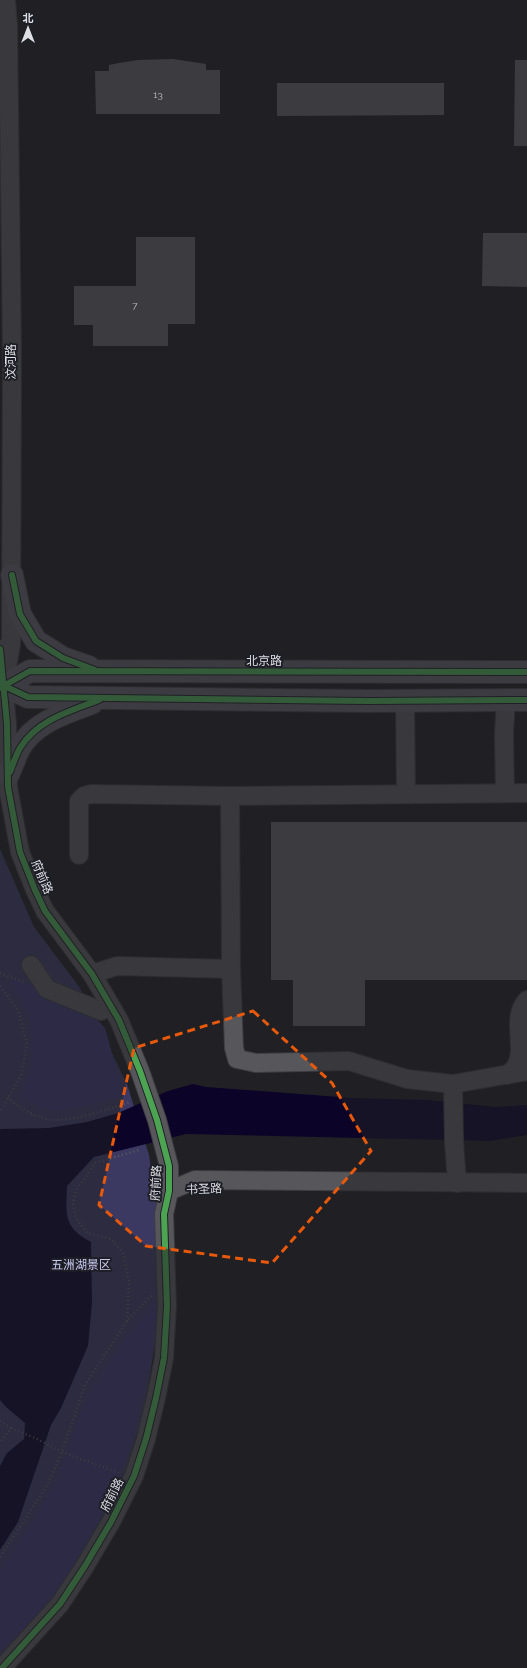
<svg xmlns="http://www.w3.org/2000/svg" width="527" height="1668" viewBox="0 0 527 1668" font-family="Raleway,'Noto Sans SC',sans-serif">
  <rect width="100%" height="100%" fill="#202025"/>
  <polygon fill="#3b3962" points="0,849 34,927 80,988 127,1084 149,1155 161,1237 163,1294 144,1412 117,1498 59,1597 0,1657"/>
  <g fill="#3c376d">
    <polygon points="10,977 90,1012 105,1028 124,1096 81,1107 49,1111 21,1098 31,1067 31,1021"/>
    <polygon points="159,1297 149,1366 131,1445 101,1516 65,1582 25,1627 0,1652 0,1572 23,1536 57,1479 85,1401 119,1347"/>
  </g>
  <path fill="#0b0328" d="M193,1084L206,1087L352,1098L428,1100L496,1107L527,1105V1135L490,1141L186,1134L94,1157L67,1186C66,1215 63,1227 91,1242L92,1303L88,1346L61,1408L51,1425L18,1522L0,1550V1466L7,1453L24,1439L25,1423L6,1407L0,1400V1129L49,1128L87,1122L118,1113L168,1091Z"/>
  <g fill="#5e5e63">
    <polygon points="173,59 206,64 206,70 220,70 220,114 96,114 95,71 109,71 109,65 119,63 138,60"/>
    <polygon points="515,60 527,60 527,146 514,146"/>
    <polygon points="277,83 444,83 444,115 277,116"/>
    <polygon points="483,233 527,233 527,287 482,286"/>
    <polygon points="136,237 195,237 195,324 168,324 168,346 93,346 93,325 74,325 74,286 136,286"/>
    <polygon points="271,822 527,822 527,980 365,980 365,1026 293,1026 293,980 271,980"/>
  </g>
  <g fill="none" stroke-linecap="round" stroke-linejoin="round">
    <g stroke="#3c3c41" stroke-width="20">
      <g id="minor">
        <polyline points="6,0 8,26 12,354 11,645 7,667"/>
        <polyline points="0,649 7,724 8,787 20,852 35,890 45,911 92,974 119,1020 140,1071 157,1120 169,1166 169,1191 164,1214 167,1306 164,1358 156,1398 146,1439 134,1476 111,1522 85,1566 60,1604 2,1668"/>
        <polyline points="405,701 406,793"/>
        <polyline points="505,793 504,733 506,700"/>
        <polyline points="527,793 230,796 231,969 234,1048 237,1059 256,1063 349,1061 407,1079 453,1084 527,1071"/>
        <polyline points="79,855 79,801 84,796 91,794 230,796"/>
        <polyline points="31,965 47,989 101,1011"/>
        <polyline points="92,974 117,966 231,969"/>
        <path d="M507,1075C510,1072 514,1070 516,1066C527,1047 510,1019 527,1000"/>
        <polyline points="453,1084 454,1142 457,1183"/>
        <polyline points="169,1191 195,1180 527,1183"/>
      </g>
    </g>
    <g stroke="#3c3c41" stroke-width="24">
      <g id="major">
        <polyline points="12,575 20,614 36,641 63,658 89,667"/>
        <polyline points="0,684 28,697 369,701 527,700"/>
        <polyline points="0,688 30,671 527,672"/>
        <path d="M8,775C12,767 15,757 19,749C34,722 65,713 92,703"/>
      </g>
    </g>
    <g stroke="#5c5c60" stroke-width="2.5" stroke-dasharray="1 3" stroke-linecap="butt">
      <polyline points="0,973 25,983"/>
      <polyline points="0,986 18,1010 27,1044 21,1076 0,1112"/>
      <path d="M8,1097C16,1107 39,1119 52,1120C77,1121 107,1109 131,1102"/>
      <polyline points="127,1321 129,1281 123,1253 111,1239 87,1233 76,1218 73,1203 76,1191 95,1163 139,1150"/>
      <polyline points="0,1421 11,1428 0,1443"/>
      <polyline points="11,1428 35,1438 62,1452 119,1473"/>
      <polyline points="0,1557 47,1486 62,1452 85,1385 127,1321 152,1295"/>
    </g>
    <use href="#minor" stroke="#57575b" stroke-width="18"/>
    <use href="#major" stroke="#5c5c64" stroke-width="22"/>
    <g stroke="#1e1e27" stroke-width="8">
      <g id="cycleway">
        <polyline points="12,575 20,614 36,641 63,658 95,670"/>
        <polyline points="0,649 7,724 8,787 20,852 35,890 45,911 92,974 119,1020 140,1071 157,1120 169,1166 169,1191 164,1214 167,1306 164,1358 156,1398 146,1439 134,1476 111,1522 85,1566 60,1604 2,1668"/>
        <polyline points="0,684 28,697 369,701 527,700"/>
        <polyline points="0,688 30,671 527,672"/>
        <path d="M10,772C13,764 16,755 20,748C37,720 70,711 99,700"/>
      </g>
    </g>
    <use href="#cycleway" stroke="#4ca352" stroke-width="6"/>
  </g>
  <path d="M0 0H527V1668H0ZM253,1011L332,1083L371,1151L272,1263L146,1246L99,1205L134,1048Z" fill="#202025" fill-opacity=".55" fill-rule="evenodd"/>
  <path fill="none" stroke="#e8590c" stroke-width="3" stroke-dasharray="8 5" stroke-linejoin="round" d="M253,1011L332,1083L371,1151L272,1263L146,1246L99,1205L134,1048Z"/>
  <g text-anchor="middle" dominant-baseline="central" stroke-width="4" stroke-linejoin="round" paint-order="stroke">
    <g font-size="10" fill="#bebec4">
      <text x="158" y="94">13</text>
      <text x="135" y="305">7</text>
    </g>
    <g font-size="12" fill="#dedee4" stroke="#1e1e27">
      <text transform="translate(11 362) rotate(-90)">汶河路</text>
      <text x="264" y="661">北京路</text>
      <text transform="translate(42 877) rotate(67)">府前路</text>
      <text transform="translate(156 1183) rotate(-87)">府前路</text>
      <text transform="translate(204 1189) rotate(-2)">书圣路</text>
      <text transform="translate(112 1495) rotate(-63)">府前路</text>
    </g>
    <g font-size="12" fill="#c8c9ef" stroke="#1e1e27">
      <text x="81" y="1265">五洲湖景区</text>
    </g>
  </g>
  <g transform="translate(28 28)" stroke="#1e1e27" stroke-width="3" paint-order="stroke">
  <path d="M0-3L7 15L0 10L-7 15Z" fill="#dedee4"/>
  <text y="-6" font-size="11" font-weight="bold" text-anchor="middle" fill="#dedee4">北</text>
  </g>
</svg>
